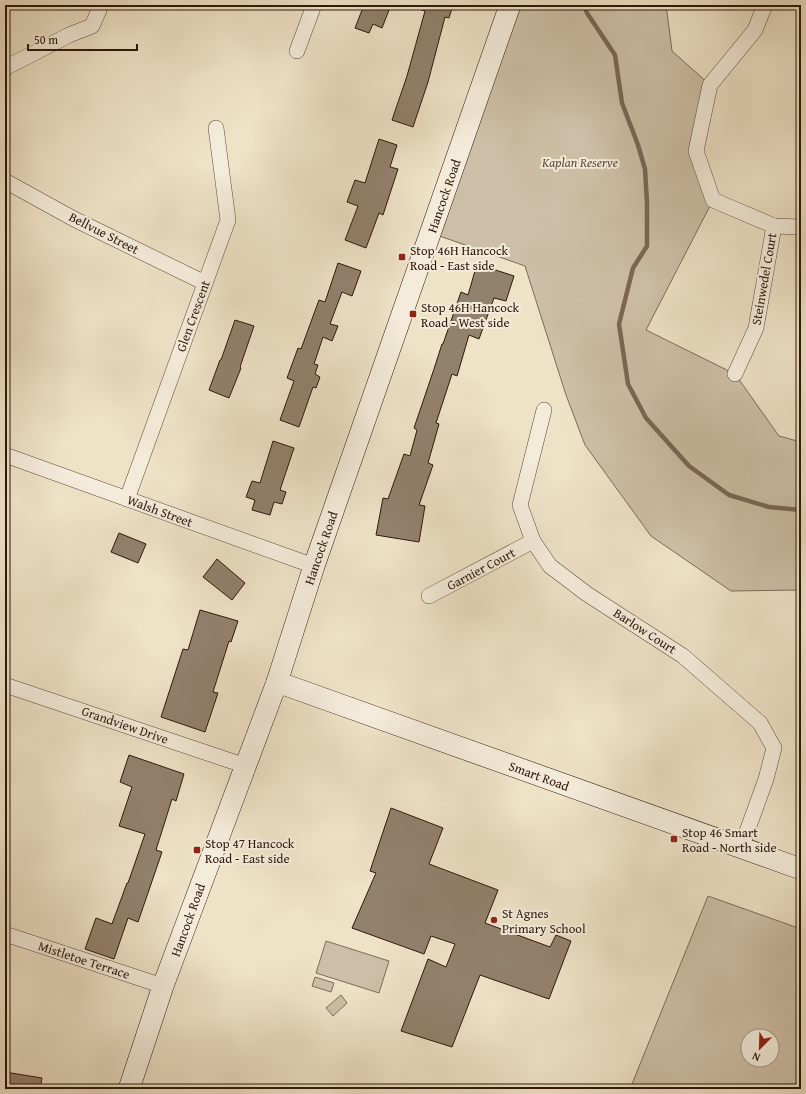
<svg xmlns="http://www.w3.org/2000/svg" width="806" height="1094" viewBox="0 0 806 1094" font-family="'Gentium Book Plus',serif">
  <rect width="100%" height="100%" fill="#eee2c7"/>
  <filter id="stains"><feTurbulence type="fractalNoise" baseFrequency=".005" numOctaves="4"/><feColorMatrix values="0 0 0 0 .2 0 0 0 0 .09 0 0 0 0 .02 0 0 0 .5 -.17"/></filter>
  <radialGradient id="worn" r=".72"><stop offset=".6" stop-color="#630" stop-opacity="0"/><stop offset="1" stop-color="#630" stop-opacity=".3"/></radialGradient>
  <g fill="#cdbfa7" stroke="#7e6b59" fill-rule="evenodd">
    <polygon points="510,5 666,5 672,51 710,85 696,151 713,200 646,330 735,374 779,436 801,442 801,590 731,591 651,536 585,445 566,395 525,266 431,233"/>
    <path d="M708,896L801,929V1089H630ZM748,1036H772V1060H748Z"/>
    <polygon points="326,941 389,961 379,993 316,973"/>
    <polygon points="315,977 334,983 331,992 312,986"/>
    <polygon points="341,995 347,1003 333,1016 326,1008"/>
  </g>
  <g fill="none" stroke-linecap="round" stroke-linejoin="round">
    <polyline stroke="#7a6755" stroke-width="4.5" points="584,5 587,13 615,55 622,103 638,145 645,169 647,203 647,246 633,268 619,324 628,384 646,418 689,466 729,495 769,507 801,510"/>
  </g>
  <g fill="#92816d" stroke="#2e170b">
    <polygon points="364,5 391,5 382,28 373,24 369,33 355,28"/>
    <polygon points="415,5 453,5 449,18 445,17 428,82 413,127 392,120 407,76 425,11 415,8"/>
    <polygon points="379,139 397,145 390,167 398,169 383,215 379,213 366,248 345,240 358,206 347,202 355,180 365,183"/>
    <polygon points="338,263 361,271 352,296 342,292 330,324 338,326 332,341 323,337 314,364 318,365 315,374 320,377 316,388 313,387 299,427 280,420 294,381 287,378 298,348 301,349 319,300 325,302"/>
    <polygon points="477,264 514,276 506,301 494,298 479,339 469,335 457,376 452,374 436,423 439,424 428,463 433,465 419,505 425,506 419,542 376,535 383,498 388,499 404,454 410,456 417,430 414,428 434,369 442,344 443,344 461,292 468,295"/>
    <polygon points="235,320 254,326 240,367 241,368 229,398 209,390 220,360 221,360"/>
    <polygon points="273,441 294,448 280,490 286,492 282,504 274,502 270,515 252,510 255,500 246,497 252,481 260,483"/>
    <polygon points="119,533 146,544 138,563 111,552"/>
    <polygon points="217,559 245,583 232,600 203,577"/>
    <polygon points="200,610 238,621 231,642 229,641 213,692 218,693 205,732 161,717 183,649 188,650"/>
    <polygon points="129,755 184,774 176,801 172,799 156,850 162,852 138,922 128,918 114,959 85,949 96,918 112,924 127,883 128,883 145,834 119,826 132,787 120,782"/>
    <polygon points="391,808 443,828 429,864 498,890 485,923 550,947 556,935 571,941 549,999 480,975 452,1047 401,1031 428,959 446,967 455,944 431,936 424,954 352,928 376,873 370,871"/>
    <polygon points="5,1072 42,1078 40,1089 11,1089 5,1088"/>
  </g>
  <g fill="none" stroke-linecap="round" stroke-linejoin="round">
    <g stroke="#5e4a3a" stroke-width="16">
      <g id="minor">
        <polyline points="765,5 755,30 710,85 696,151 713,200 774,226 801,227"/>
        <polyline points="297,51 314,5"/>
        <polyline points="5,68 69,35 92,26 99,10 98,5"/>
        <polyline points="5,181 74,219 205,283"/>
        <polyline points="735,374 756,328 774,226"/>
        <polyline points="544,410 520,505 533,541 550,566 587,594 683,656 760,723 774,748 766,779 741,848"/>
        <polyline points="5,455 314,566"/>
        <polyline points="127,499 228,220 216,128"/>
        <polyline points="429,596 533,541"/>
        <polyline points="5,685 246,766"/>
        <polyline points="5,934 163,986"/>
      </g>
    </g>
    <g stroke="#2e170b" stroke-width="22">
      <g id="secondary">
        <polyline points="277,682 801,869"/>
        <polyline points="129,1089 163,986 277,682 314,566 510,5"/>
      </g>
    </g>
    <use href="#minor" stroke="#f4ecdb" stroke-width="15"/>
    <use href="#secondary" stroke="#f4ecdb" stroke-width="21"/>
  </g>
  <g fill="#8f2418" stroke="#f4ecdb" stroke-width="1.5">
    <rect x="398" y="253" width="8" height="8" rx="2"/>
    <rect x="409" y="310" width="8" height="8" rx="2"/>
    <rect x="670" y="835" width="8" height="8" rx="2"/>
    <rect x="193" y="846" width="8" height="8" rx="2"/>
    <circle cx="494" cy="920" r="4"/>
  </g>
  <g text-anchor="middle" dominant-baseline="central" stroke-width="4" stroke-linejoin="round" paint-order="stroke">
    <g font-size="13" font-style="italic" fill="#5e493a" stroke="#f4ecdb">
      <text x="580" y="162">Kaplan Reserve</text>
    </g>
    <g font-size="13" fill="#2e170b" stroke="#f4ecdb">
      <text transform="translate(444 196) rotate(-71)">Hancock Road</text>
      <text transform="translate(104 233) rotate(27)">Bellvue Street</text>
      <text transform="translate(764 279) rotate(-80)">Steinwedel Court</text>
      <text transform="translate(193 316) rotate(-70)">Glen Crescent</text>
      <text transform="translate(160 511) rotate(20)">Walsh Street</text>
      <text transform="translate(321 548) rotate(-71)">Hancock Road</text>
      <text transform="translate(481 569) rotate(-28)">Garnier Court</text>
      <text transform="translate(645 631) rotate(33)">Barlow Court</text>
      <text transform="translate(125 725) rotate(19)">Grandview Drive</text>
      <text transform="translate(539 776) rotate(20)">Smart Road</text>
      <text transform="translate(188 920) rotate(-70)">Hancock Road</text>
      <text transform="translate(84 960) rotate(18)">Mistletoe Terrace</text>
    </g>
    <g font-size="13" fill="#2e170b" stroke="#f4ecdb" text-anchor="start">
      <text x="410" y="250">Stop 46H Hancock<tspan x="410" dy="15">Road - East side</tspan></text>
      <text x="421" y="307">Stop 46H Hancock<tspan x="421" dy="15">Road - West side</tspan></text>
      <text x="682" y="832">Stop 46 Smart<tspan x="682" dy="15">Road - North side</tspan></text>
      <text x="205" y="843">Stop 47 Hancock<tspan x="205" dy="15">Road - East side</tspan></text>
      <text x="502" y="913">St Agnes<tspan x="502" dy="15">Primary School</tspan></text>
    </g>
  </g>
  <rect width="806" height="1094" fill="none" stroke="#eee2c7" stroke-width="20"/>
  <rect x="6" y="6" width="794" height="1082" fill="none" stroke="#2e170b" stroke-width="2"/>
  <rect x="10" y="10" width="786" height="1074" fill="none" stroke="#2e170b"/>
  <g transform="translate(760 1048) rotate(203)"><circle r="19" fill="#f4ecdb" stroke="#a59788"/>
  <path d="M0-3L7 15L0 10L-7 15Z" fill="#8f2418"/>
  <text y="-6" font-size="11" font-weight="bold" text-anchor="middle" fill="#2e170b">N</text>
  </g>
  <path d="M28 44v6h109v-6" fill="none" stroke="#2e170b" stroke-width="2"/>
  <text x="34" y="44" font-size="12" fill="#2e170b" stroke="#f4ecdb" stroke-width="3" paint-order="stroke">50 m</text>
  <rect width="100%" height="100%" filter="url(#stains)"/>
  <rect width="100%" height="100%" fill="url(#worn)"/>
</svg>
